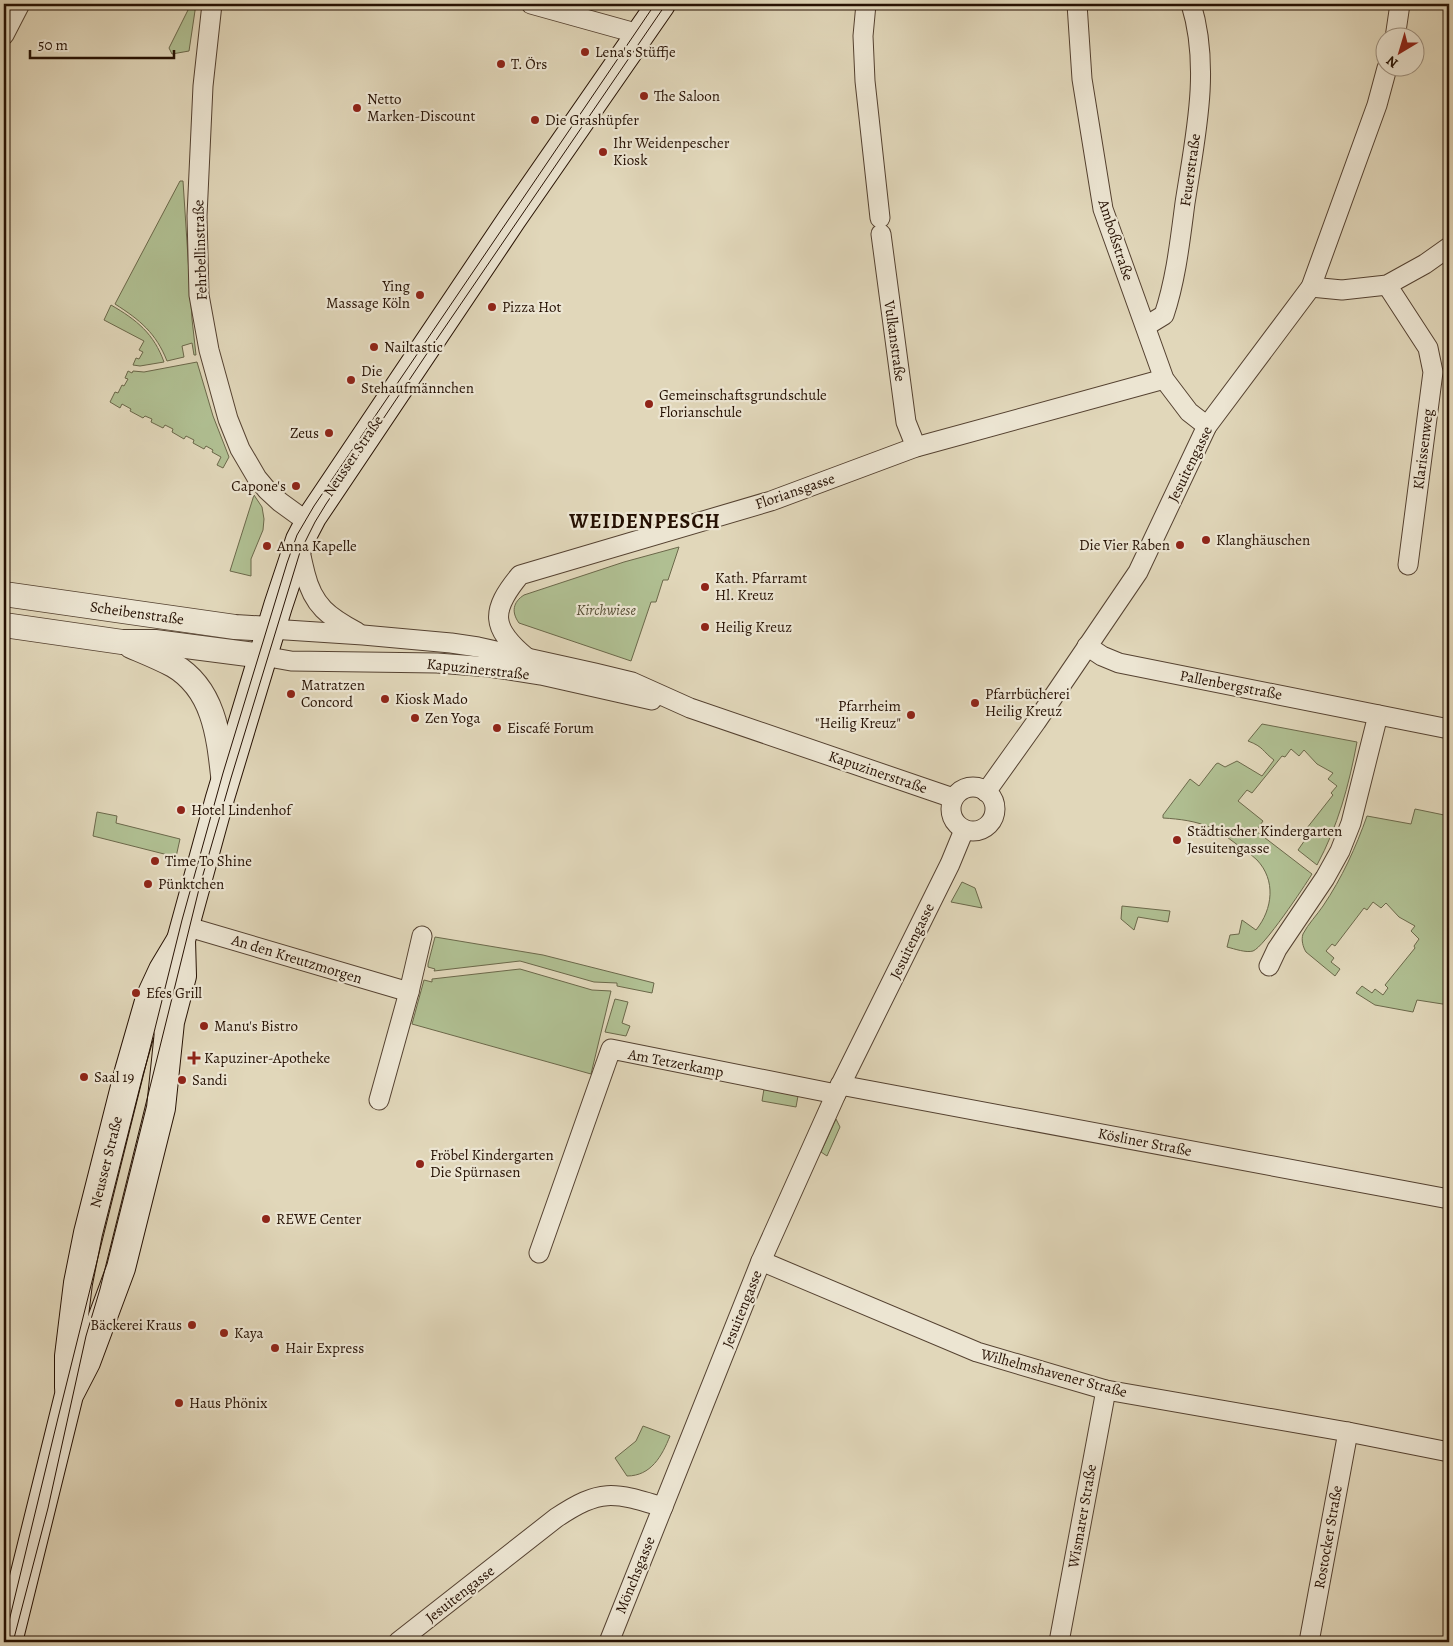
<svg xmlns="http://www.w3.org/2000/svg" width="1453" height="1646" viewBox="0 0 1453 1646" font-family="Alegreya,serif">
  <rect width="100%" height="100%" fill="#e1d7ba"/>
  <filter id="stains"><feTurbulence type="fractalNoise" baseFrequency=".004" numOctaves="4"/><feColorMatrix values="0 0 0 0 .2 0 0 0 0 .09 0 0 0 0 .02 0 0 0 .5 -.17"/></filter>
  <radialGradient id="worn" r=".72"><stop offset=".6" stop-color="#630" stop-opacity="0"/><stop offset="1" stop-color="#630" stop-opacity=".3"/></radialGradient>
  <g fill="#b0bf92" stroke="#6b684a">
    <polygon points="191,4 196,4 189,51 172,54 169,48"/>
    <path d="M180,181H183L192,319L196,355H194L192,343L182,346L184,357L167,361C156,333 140,320 115,304Z"/>
    <path d="M111,305C137,320 154,334 164,362L140,366L133,365L136,358L139,359L143,352L139,350L144,341L104,320Z"/>
    <polygon points="197,362 213,416 229,457 223,468 217,465 221,457 212,452 213,450 206,446 204,449 193,443 194,440 186,436 184,439 172,432 173,429 165,425 163,428 151,422 152,419 145,416 143,418 130,411 131,409 122,404 120,408 110,402 115,392 118,393 122,385 124,386 128,379 125,378 128,371 132,373 133,371 144,372"/>
    <polygon points="254,495 262,507 264,519 263,530 251,559 251,576 230,571"/>
    <path d="M679,547L668,580H663L656,602H651L631,661L519,623C511,612 513,602 524,595L624,562Z"/>
    <path d="M1262,724L1357,742C1349,785 1338,826 1317,865L1298,850L1307,837L1303,833L1333,795L1331,793L1337,786L1328,779L1333,773L1317,764L1304,750L1299,756L1291,749L1285,757L1282,756L1252,793L1247,790L1238,801L1263,821L1256,831L1312,874C1304,887 1264,947 1253,951C1246,953 1235,949 1227,947L1230,935L1239,934L1242,920L1256,930C1273,909 1276,880 1257,860C1250,853 1242,849 1235,843C1228,838 1221,832 1212,828C1196,821 1180,819 1163,818V815L1190,779L1199,786L1216,764L1218,763L1225,767L1237,761L1262,776L1274,760C1262,751 1264,747 1248,741Z"/>
    <path d="M1415,809L1449,816V1005L1417,1000L1413,1012L1375,1005L1356,993L1362,986L1372,993L1375,989L1383,995L1388,988L1385,985L1415,948L1414,946L1419,939L1411,931L1415,926L1399,917L1386,903L1381,908L1373,902L1367,910L1364,908L1335,946L1332,944L1326,951L1334,958L1331,962L1340,969L1335,976L1306,952C1303,947 1301,940 1303,934C1308,924 1317,915 1323,906C1342,878 1356,847 1367,816L1411,824Z"/>
    <polygon points="97,812 117,816 116,823 180,839 176,857 93,836"/>
    <polygon points="962,882 975,888 982,908 951,902"/>
    <polygon points="1122,906 1170,911 1168,922 1138,917 1134,930 1121,919"/>
    <polygon points="435,937 543,955 654,983 652,993 617,986 617,983 594,982 520,961 434,971 435,969 428,967 428,964"/>
    <polygon points="520,969 592,990 611,991 591,1074 412,1024 424,980 432,982 432,979"/>
    <polygon points="615,999 628,1002 622,1023 630,1026 626,1036 605,1032"/>
    <polygon points="764,1089 798,1096 796,1107 762,1101"/>
    <polygon points="836,1119 840,1127 827,1156 821,1152"/>
    <path d="M643,1426L670,1436C662,1456 651,1476 627,1476L615,1458L636,1441Z"/>
  </g>
  <g fill="none" stroke-linecap="round" stroke-linejoin="round">
    <g stroke="#554231" stroke-width="21">
      <g id="minor">
        <polyline points="212,4 203,86 197,216 199,295 209,350 228,419 240,449 257,478 267,490 280,502 309,523"/>
        <polyline points="531,4 639,34"/>
        <polyline points="866,4 863,36 865,81 880,218"/>
        <polyline points="1077,4 1082,79 1103,209 1164,379 1189,412 1207,426"/>
        <polyline points="4,35 20,4"/>
        <polyline points="1395,38 1400,4"/>
        <polyline points="881,234 906,422 916,447"/>
        <polyline points="1387,285 1428,348 1433,372 1408,565"/>
        <polyline points="1311,287 1342,290 1387,285 1425,264 1449,247"/>
        <path d="M1146,326L1164,315C1176,279 1180,241 1185,203C1195,138 1211,68 1191,4"/>
        <path d="M300,546C300,555 303,564 305,573C313,606 329,617 357,632"/>
        <polyline points="271,629 363,635 451,643 478,647 595,673 632,682 690,708 953,798"/>
        <polyline points="1087,646 1102,656 1119,663 1449,729"/>
        <polyline points="263,656 291,661 437,663 489,667 541,675 652,700"/>
        <path d="M526,657C491,628 490,611 520,575L771,501L916,447L1164,379"/>
        <circle cx="973" cy="809" r="22"/>
        <polyline points="986,792 1036,722 1138,572 1207,426 1311,287 1377,105 1387,68"/>
        <polyline points="185,926 409,992"/>
        <polyline points="1269,966 1277,949 1325,878 1340,851 1351,823 1378,715"/>
        <polyline points="840,1085 1449,1199"/>
        <polyline points="379,1100 409,992 422,936"/>
        <polyline points="539,1253 611,1049 836,1094"/>
        <polyline points="761,1261 977,1352 1106,1390 1348,1432 1449,1452"/>
        <path d="M398,1642L556,1518C601,1488 613,1492 663,1507"/>
        <polyline points="609,1642 761,1261 836,1094 950,864 964,830"/>
        <polyline points="1059,1642 1106,1390"/>
        <polyline points="1309,1642 1348,1432"/>
      </g>
    </g>
    <g stroke="#554231" stroke-width="26">
      <g id="tertiary">
        <polyline points="4,594 235,627 271,629"/>
        <polyline points="4,625 122,642 155,642 263,656"/>
        <path d="M131,646C145,652 160,658 173,665C216,690 219,740 224,784"/>
      </g>
    </g>
    <g stroke="#261103" stroke-width="30">
      <g id="secondary">
        <polyline points="69,1388 69,1356 78,1283 88,1233 129,1071 150,998 163,970 181,940"/>
        <polyline points="8,1642 69,1395 86,1362 121,1268 161,1108 170,1022 182,976 181,940 220,798 278,606 300,540 312,517 512,219 661,4"/>
      </g>
    </g>
    <use href="#minor" stroke="#ece5d2" stroke-width="19"/>
    <use href="#tertiary" stroke="#ece5d2" stroke-width="24"/>
    <use href="#secondary" stroke="#ece5d2" stroke-width="28"/>
    <g stroke="#261103" stroke-width="1">
      <polyline points="4,1642 58,1418 182,920 223,773 287,563 297,535 314,506 655,4"/>
      <polyline points="13,1642 48,1508 86,1336 100,1289 200,885 231,778 300,552 315,522 326,504 428,352 666,4"/>
    </g>
  </g>
  <g fill="#8f2418" stroke="#ece5d2" stroke-width="2">
    <circle cx="585" cy="52" r="5"/>
    <circle cx="501" cy="64" r="5"/>
    <circle cx="644" cy="96" r="5"/>
    <circle cx="357" cy="108" r="5"/>
    <circle cx="535" cy="120" r="5"/>
    <circle cx="603" cy="152" r="5"/>
    <circle cx="420" cy="295" r="5"/>
    <circle cx="492" cy="307" r="5"/>
    <circle cx="374" cy="347" r="5"/>
    <circle cx="351" cy="380" r="5"/>
    <circle cx="649" cy="404" r="5"/>
    <circle cx="329" cy="433" r="5"/>
    <circle cx="296" cy="486" r="5"/>
    <circle cx="1206" cy="540" r="5"/>
    <circle cx="1180" cy="545" r="5"/>
    <circle cx="267" cy="546" r="5"/>
    <circle cx="705" cy="587" r="5"/>
    <circle cx="705" cy="627" r="5"/>
    <circle cx="291" cy="694" r="5"/>
    <circle cx="385" cy="699" r="5"/>
    <circle cx="975" cy="703" r="5"/>
    <circle cx="911" cy="715" r="5"/>
    <circle cx="415" cy="718" r="5"/>
    <circle cx="497" cy="728" r="5"/>
    <circle cx="181" cy="810" r="5"/>
    <circle cx="1177" cy="840" r="5"/>
    <circle cx="155" cy="861" r="5"/>
    <circle cx="148" cy="884" r="5"/>
    <circle cx="136" cy="993" r="5"/>
    <circle cx="204" cy="1026" r="5"/>
    <path d="M191.5 1050.5h5v5h5v5h-5v5h-5v-5h-5v-5h5z"/>
    <circle cx="84" cy="1077" r="5"/>
    <circle cx="182" cy="1080" r="5"/>
    <circle cx="420" cy="1164" r="5"/>
    <circle cx="266" cy="1219" r="5"/>
    <circle cx="192" cy="1325" r="5"/>
    <circle cx="224" cy="1333" r="5"/>
    <circle cx="275" cy="1348" r="5"/>
    <circle cx="179" cy="1403" r="5"/>
  </g>
  <g text-anchor="middle" dominant-baseline="central" stroke-width="4.5" stroke-linejoin="round" paint-order="stroke">
    <g font-size="15" fill="#261103" stroke="#ece5d2" text-anchor="start">
      <text x="595" y="52">Lena's Stüffje</text>
      <text x="511" y="64">T. Örs</text>
      <text x="654" y="96">The Saloon</text>
      <text x="367" y="99">Netto<tspan x="367" dy="17">Marken-Discount</tspan></text>
      <text x="545" y="120">Die Grashüpfer</text>
      <text x="613" y="143">Ihr Weidenpescher<tspan x="613" dy="17">Kiosk</tspan></text>
      <text x="410" y="286" text-anchor="end">Ying<tspan x="410" dy="17">Massage Köln</tspan></text>
      <text x="502" y="307">Pizza Hot</text>
      <text x="384" y="347">Nailtastic</text>
      <text x="361" y="371">Die<tspan x="361" dy="17">Stehaufmännchen</tspan></text>
      <text x="659" y="395">Gemeinschaftsgrundschule<tspan x="659" dy="17">Florianschule</tspan></text>
      <text x="319" y="433" text-anchor="end">Zeus</text>
      <text x="286" y="486" text-anchor="end">Capone's</text>
      <text x="1216" y="540">Klanghäuschen</text>
      <text x="1170" y="545" text-anchor="end">Die Vier Raben</text>
      <text x="277" y="546">Anna Kapelle</text>
      <text x="715" y="578">Kath. Pfarramt<tspan x="715" dy="17">Hl. Kreuz</tspan></text>
      <text x="715" y="627">Heilig Kreuz</text>
      <text x="301" y="685">Matratzen<tspan x="301" dy="17">Concord</tspan></text>
      <text x="985" y="694">Pfarrbücherei<tspan x="985" dy="17">Heilig Kreuz</tspan></text>
      <text x="395" y="699">Kiosk Mado</text>
      <text x="901" y="706" text-anchor="end">Pfarrheim<tspan x="901" dy="17">"Heilig Kreuz"</tspan></text>
      <text x="425" y="718">Zen Yoga</text>
      <text x="507" y="728">Eiscafé Forum</text>
      <text x="191" y="810">Hotel Lindenhof</text>
      <text x="1187" y="831">Städtischer Kindergarten<tspan x="1187" dy="17">Jesuitengasse</tspan></text>
      <text x="165" y="861">Time To Shine</text>
      <text x="158" y="884">Pünktchen</text>
      <text x="146" y="993">Efes Grill</text>
      <text x="214" y="1026">Manu's Bistro</text>
      <text x="204" y="1058">Kapuziner-Apotheke</text>
      <text x="94" y="1077">Saal 19</text>
      <text x="192" y="1080">Sandi</text>
      <text x="430" y="1155">Fröbel Kindergarten<tspan x="430" dy="17">Die Spürnasen</tspan></text>
      <text x="276" y="1219">REWE Center</text>
      <text x="182" y="1325" text-anchor="end">Bäckerei Kraus</text>
      <text x="234" y="1333">Kaya</text>
      <text x="285" y="1348">Hair Express</text>
      <text x="189" y="1403">Haus Phönix</text>
    </g>
    <g font-size="15" fill="#261103" stroke="#ece5d2">
      <text transform="translate(1190 170) rotate(-82)">Feuerstraße</text>
      <text transform="translate(1116 240) rotate(72)">Amboßstraße</text>
      <text transform="translate(200 250) rotate(-92)">Fehrbellinstraße</text>
      <text transform="translate(895 341) rotate(82)">Vulkanstraße</text>
      <text transform="translate(1423 449) rotate(-83)">Klarissenweg</text>
      <text transform="translate(353 456) rotate(-56)">Neusser Straße</text>
      <text transform="translate(1190 464) rotate(-64)">Jesuitengasse</text>
      <text transform="translate(795 491) rotate(-19)">Floriansgasse</text>
      <text transform="translate(137 613) rotate(8)">Scheibenstraße</text>
      <text transform="translate(478 669) rotate(6)">Kapuzinerstraße</text>
      <text transform="translate(1231 685) rotate(11)">Pallenbergstraße</text>
      <text transform="translate(878 772) rotate(19)">Kapuzinerstraße</text>
      <text transform="translate(912 941) rotate(-64)">Jesuitengasse</text>
      <text transform="translate(297 959) rotate(17)">An den Kreutzmorgen</text>
      <text transform="translate(676 1063) rotate(11)">Am Tetzerkamp</text>
      <text transform="translate(1145 1142) rotate(11)">Kösliner Straße</text>
      <text transform="translate(106 1162) rotate(-76)">Neusser Straße</text>
      <text transform="translate(742 1309) rotate(-68)">Jesuitengasse</text>
      <text transform="translate(1054 1373) rotate(15)">Wilhelmshavener Straße</text>
      <text transform="translate(1082 1516) rotate(-80)">Wismarer Straße</text>
      <text transform="translate(1328 1537) rotate(-80)">Rostocker Straße</text>
      <text transform="translate(635 1575) rotate(-68)">Mönchsgasse</text>
      <text transform="translate(460 1594) rotate(-38)">Jesuitengasse</text>
    </g>
    <g font-size="15" font-style="italic" fill="#564e35" stroke="#ece5d2">
      <text x="606" y="610">Kirchwiese</text>
    </g>
    <g font-size="20" font-weight="bold" letter-spacing="1" fill="#261103" stroke="#ece5d2">
      <text x="645" y="521">WEIDENPESCH</text>
    </g>
  </g>
  <rect width="1453" height="1646" fill="none" stroke="#e1d7ba" stroke-width="20"/>
  <rect x="5" y="5" width="1443" height="1636" fill="none" stroke="#261103" stroke-width="2.5"/>
  <rect x="10" y="10" width="1433" height="1626" fill="none" stroke="#261103"/>
  <g transform="translate(1400 52) rotate(218)"><circle r="24" fill="#ece5d2" stroke="#9d907f"/>
  <path d="M0-4L9 19L0 12L-9 19Z" fill="#8f2418"/>
  <text y="-8" font-size="14" font-weight="bold" text-anchor="middle" fill="#261103">N</text>
  </g>
  <path d="M30 50v8h144v-8" fill="none" stroke="#261103" stroke-width="2.5"/>
  <text x="38" y="50" font-size="15" fill="#261103" stroke="#ece5d2" stroke-width="4" paint-order="stroke">50 m</text>
  <rect width="100%" height="100%" filter="url(#stains)"/>
  <rect width="100%" height="100%" fill="url(#worn)"/>
</svg>
